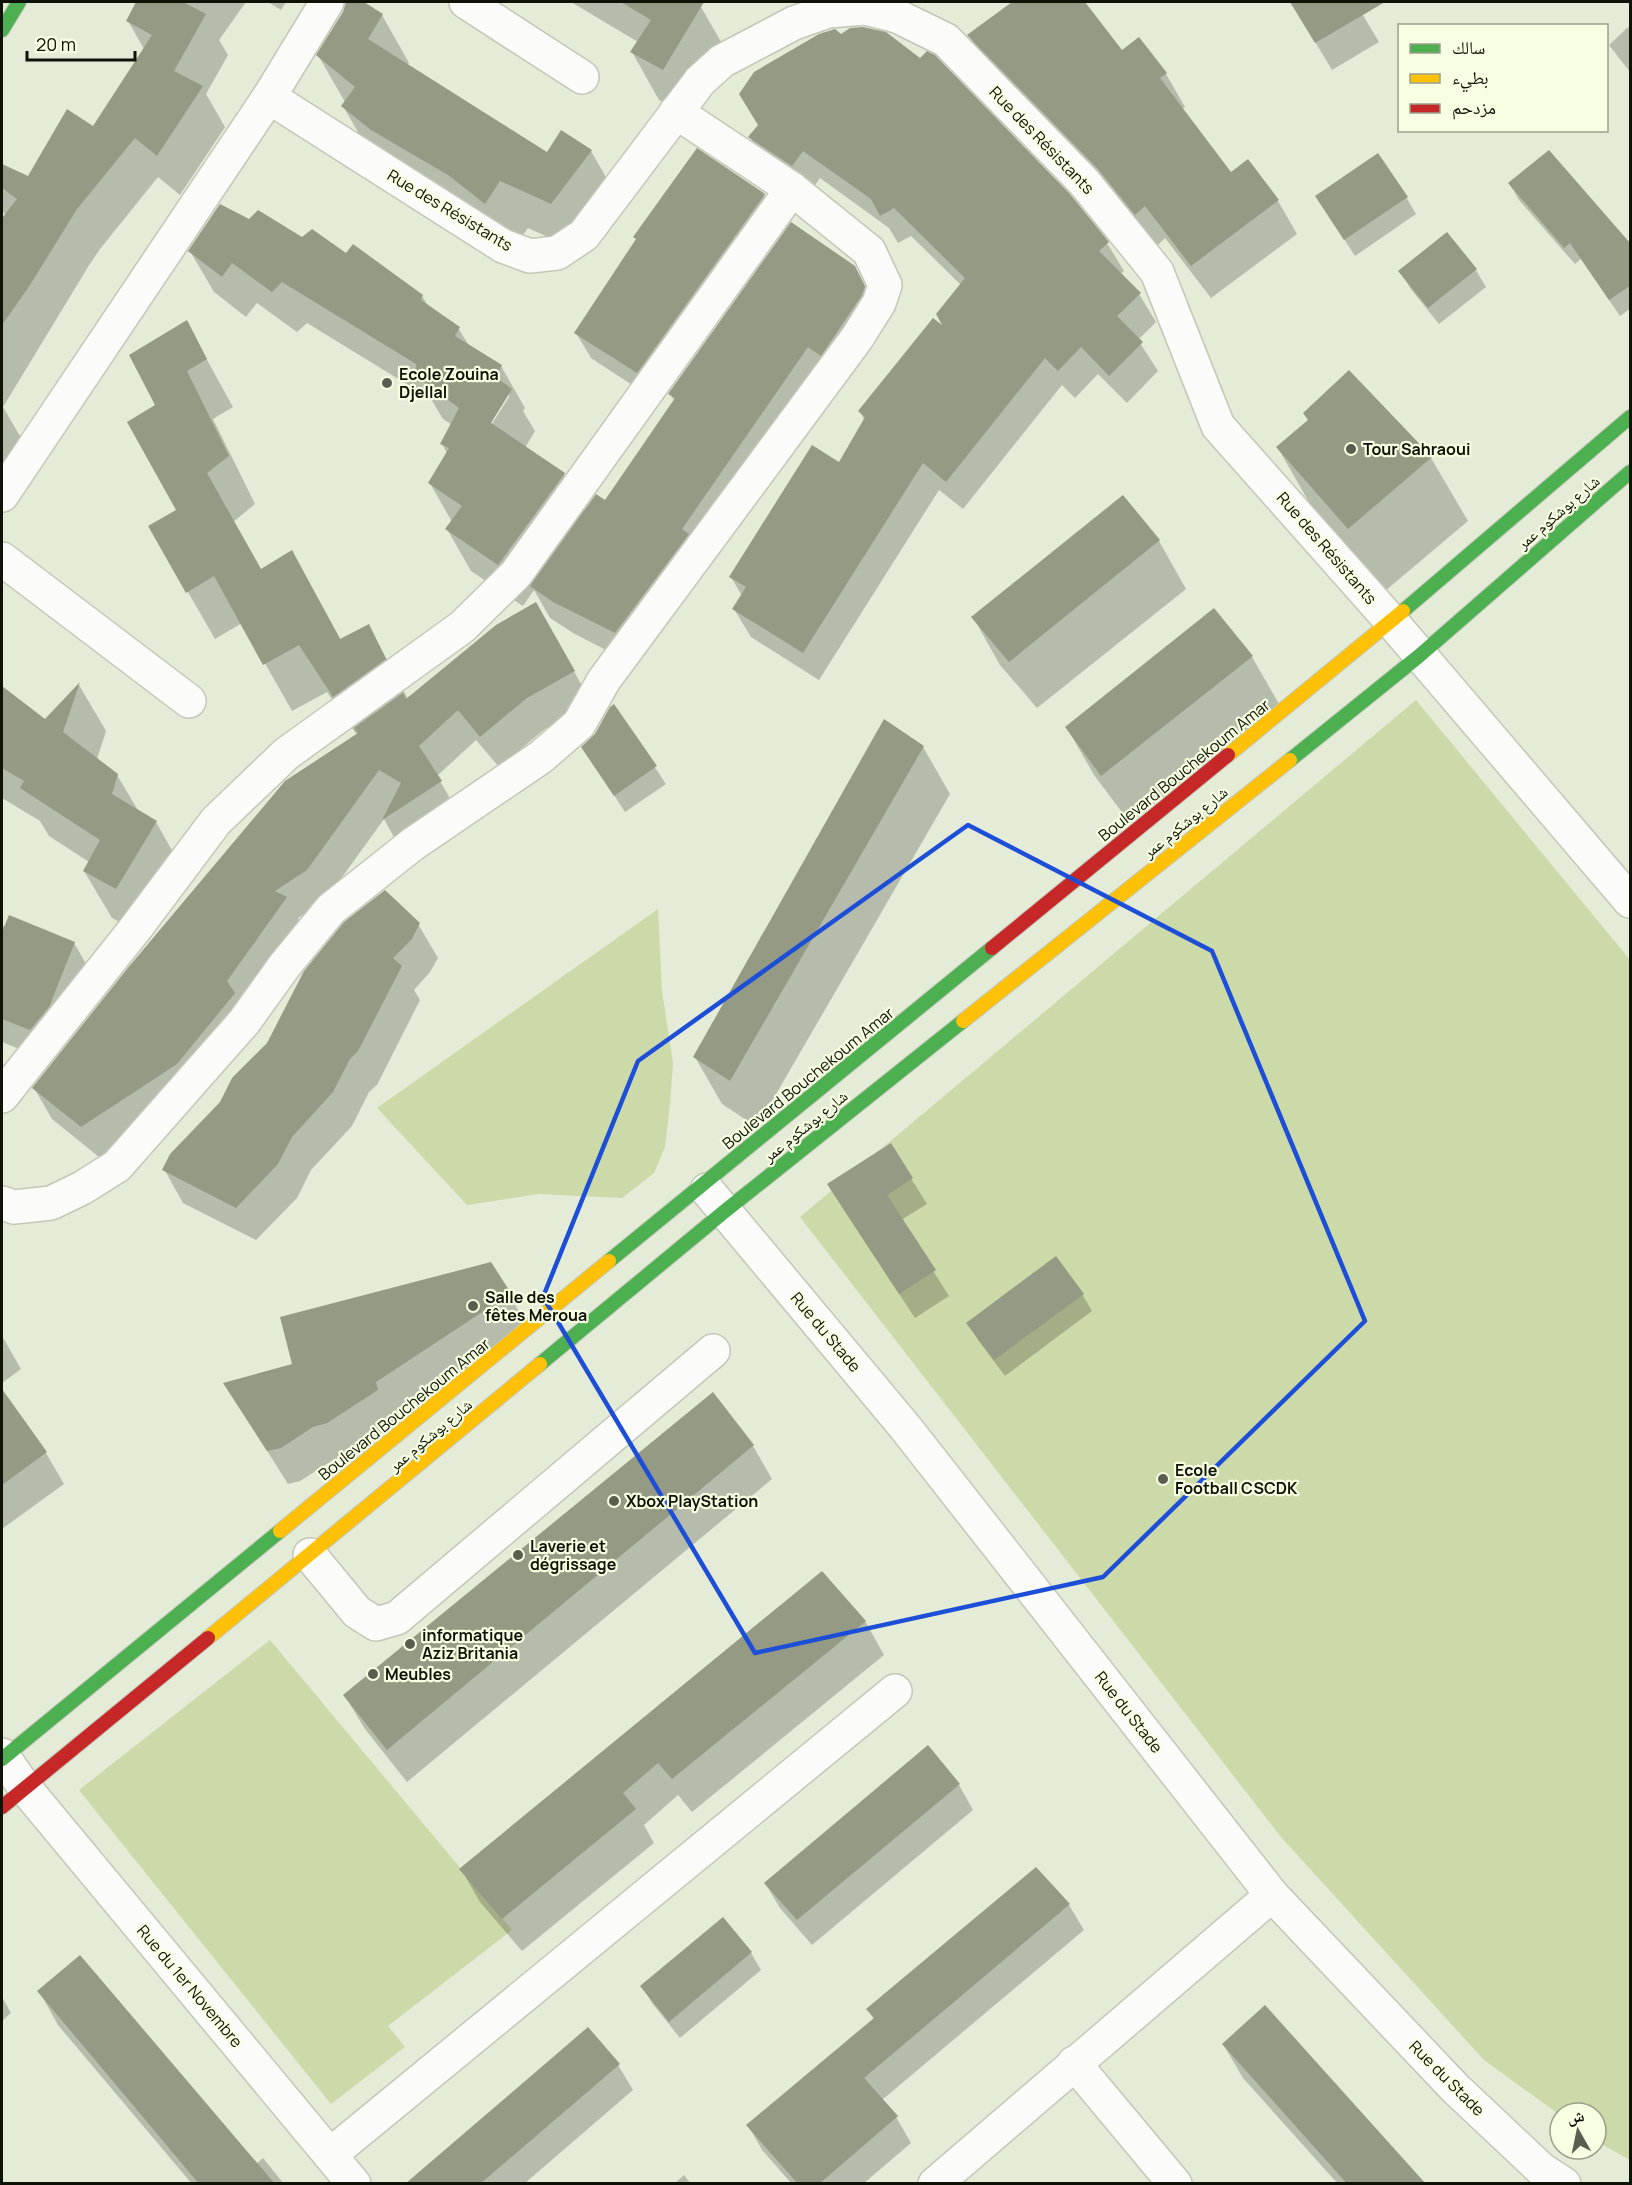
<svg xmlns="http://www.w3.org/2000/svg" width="1632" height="2185" viewBox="0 0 1632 2185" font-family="Manrope,'Noto Naskh Arabic',sans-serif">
  <rect width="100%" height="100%" fill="#e4ebd7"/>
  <g fill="#ccd9a8">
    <polygon points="1416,700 1630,960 1630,2160 1596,2141 1596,2113 1560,2113 1560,2115 1484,2060 1281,1837 800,1217"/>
    <polygon points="658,909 662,991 673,1063 670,1104 665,1147 654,1173 622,1198 539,1194 467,1205 377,1108"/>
    <polygon points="270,1640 512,1930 388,2026 405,2047 331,2104 79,1790"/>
  </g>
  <g fill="#0003" fill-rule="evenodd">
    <polygon points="138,2 246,2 219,40 228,55 206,94 225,127 180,195 158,177 100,249 88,267 3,407 24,443 2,477 2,221 6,215 2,211 2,165 28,178 93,128 144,49 128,21"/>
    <polygon points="268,2 286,2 281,10"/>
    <polygon points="346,2 361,2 382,15 409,63 407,66 547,154 591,151 618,198 579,251 528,228 512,250 370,153 343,106 345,102 318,55 344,12"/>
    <polygon points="571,2 693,2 701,7 728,54 690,117 659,100 632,52 638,42"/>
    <polygon points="1014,2 1083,2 1121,52 1166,74 1185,107 1182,109 1231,174 1278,201 1297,234 1211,298 1165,238 1155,248 988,69 969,35"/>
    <polygon points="1291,2 1355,2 1379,42 1332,70"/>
    <polygon points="1628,27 1630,30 1630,72 1609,45"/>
    <polygon points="759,125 1107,243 1124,271 1120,275 1139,294 1156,322 1138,340 1158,371 1127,403 1098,374 1075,398 1062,385 963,509 939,490 819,680 751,637 734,609 742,596 731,577 840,464 865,421 860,412 947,330 961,285 911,236 898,243 889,228 820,178 809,194 766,166 750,137"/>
    <polygon points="1549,152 1630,246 1630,309 1620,316 1581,259 1575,264 1519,200 1509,183"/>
    <polygon points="764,195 779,220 652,398 591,358 576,333 637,240 635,238"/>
    <polygon points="1317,197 1406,197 1416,214 1355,256"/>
    <path d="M249,221L346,255L422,296L429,307L458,328L470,347L501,366L525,408L523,411L535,431L525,448L564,474L586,512L605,502L675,402L670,394L854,267L872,298L633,664L573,633L550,618L534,590L523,606L471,571L447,529L452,522L430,483L447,453L442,444L452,425L443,419L431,399L307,323L297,332L257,303L246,317L214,292L190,251ZM509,391V397L488,430L485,429Z"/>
    <polygon points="1447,234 1476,270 1486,287 1439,324 1410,288 1400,271"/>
    <polygon points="186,322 233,407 213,419 255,504 233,522 261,571 292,552 341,640 369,626 408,699 554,635 591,702 545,729 499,767 476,740 437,776 458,812 401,850 384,819 325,901 298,918 304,929 195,1095 99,1157 52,1119 34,1088 357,735 327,692 292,711 242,623 215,639 150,526 178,510 157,405"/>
    <polygon points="1349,373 1431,458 1468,521 1385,591 1314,511 1278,448 1309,421"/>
    <polygon points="1123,497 1159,541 1186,589 1037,708 1000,665 973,617"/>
    <polygon points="1252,657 1279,704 1130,823 1094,775 1067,728"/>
    <polygon points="79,685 106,731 97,759 117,775 139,812 156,822 183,870 143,935 112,918 84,871 89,862 49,836 40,821 2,798 2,688 46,721"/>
    <polygon points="614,706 666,784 625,812 583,748 596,735"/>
    <polygon points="923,747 950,794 757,1127 722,1104 695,1057"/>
    <polygon points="418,924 438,958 430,972 414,990 420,1000 377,1085 369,1092 352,1126 311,1170 297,1198 256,1240 183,1203 164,1169 221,1103 268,1044"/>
    <polygon points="2,926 74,943 92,974 49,1061 2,1042"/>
    <polygon points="890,1145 927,1204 901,1220 949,1296 915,1318 844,1210"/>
    <polygon points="490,1264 529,1328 394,1416 396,1424 346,1456 333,1460 300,1481 288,1484 225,1384 294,1365"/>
    <polygon points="1082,1294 1092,1311 1005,1376 978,1340 968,1323"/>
    <polygon points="2,1336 21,1369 2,1383"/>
    <polygon points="712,1394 753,1446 772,1479 407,1782 365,1729 345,1696"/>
    <polygon points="2,1409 46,1453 64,1484 2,1529"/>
    <polygon points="865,1621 884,1655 692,1812 678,1795 644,1825 654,1843 522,1951 480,1902 461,1869"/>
    <polygon points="959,1785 973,1810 812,1945 780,1908 765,1883"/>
    <polygon points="1069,1905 1084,1930 882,2100 896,2117 911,2143 863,2184 792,2184 762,2150 748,2125 874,2020 868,2009"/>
    <polygon points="723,1918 751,1953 761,1970 680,2038 652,2003 642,1986"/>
    <polygon points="39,1991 256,2164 263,2158 284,2184 192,2184 58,2025"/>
    <polygon points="2,1997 11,2013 2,2021"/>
    <polygon points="1223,2044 1424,2184 1338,2184 1243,2078"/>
    <polygon points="618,2065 633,2090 524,2184 432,2184"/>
    <polygon points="684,2175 691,2184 674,2184"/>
  </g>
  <g fill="#949a83">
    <polygon points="136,2 183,2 206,14 174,71 203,86 157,156 135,138 77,209 30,285 2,325 2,218 17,199 2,188 2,164 28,176 67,109 93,126 152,35 126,21"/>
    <polygon points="346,2 364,2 383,14 368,39 547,152 561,130 592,150 551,204 500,181 485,204 448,175 371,130 341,106 355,87 316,55 343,12"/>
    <polygon points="621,2 704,2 663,70 630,52 651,20"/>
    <polygon points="1012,2 1085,2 1122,50 1139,37 1167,73 1160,78 1231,172 1248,159 1279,200 1191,266 1145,206 1135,215 1098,169 967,35"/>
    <polygon points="1290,2 1385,2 1315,43"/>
    <polygon points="863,27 886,32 920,58 927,51 935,55 1070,194 1109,242 1099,251 1141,293 1117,316 1143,342 1109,376 1081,347 1058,371 1045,358 946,482 923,463 803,653 732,609 746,587 729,577 812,445 839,462 865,417 858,411 933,318 942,325 936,314 965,278 894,208 880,216 871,199 803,151 792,166 748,137 758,125 739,94 754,72 819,34 835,29 841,34 850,28"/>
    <polygon points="697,148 765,194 637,373 574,333 636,239 633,237"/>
    <polygon points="1549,150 1630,243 1630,286 1609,300 1570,243 1564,248 1508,183"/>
    <polygon points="1378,153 1408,197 1344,240 1315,196"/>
    <polygon points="220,204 249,219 258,210 302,237 312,229 346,253 353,244 423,295 421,300 460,327 455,336 502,365 496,377 512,389 491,423 565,473 498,565 445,529 462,506 428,483 449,448 440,444 459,408 417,377 416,364 282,282 272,292 232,263 222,277 188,251"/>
    <polygon points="791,222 855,266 865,286 862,295 821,356 808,347 682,529 689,534 615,633 553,602 530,586 596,494 605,500 675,398 668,394"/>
    <polygon points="1447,232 1477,269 1428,308 1398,271"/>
    <polygon points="187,320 207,359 187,371 229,456 207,473 261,569 292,550 340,639 369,624 386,659 333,697 299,645 263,665 214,576 186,593 148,526 176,510 127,422 155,405 129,355"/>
    <polygon points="1349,370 1432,457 1348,529 1276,447 1308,420 1303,413"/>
    <polygon points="1123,495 1160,540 1009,662 971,617"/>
    <polygon points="536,602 575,671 527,698 480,737 458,710 419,746 442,781 382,820 401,783 379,770 307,870 275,891 287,897 227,981 235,993 177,1064 81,1127 32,1088 127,969 285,781 358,733 354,728 403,693 406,699 496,625"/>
    <polygon points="1214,608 1253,656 1101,776 1065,727"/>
    <polygon points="80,682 63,732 118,774 112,794 157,821 116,889 83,871 100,840 20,788 24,781 2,768 2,686 45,719"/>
    <polygon points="614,704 657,766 614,796 581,747 595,734 610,707"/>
    <polygon points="884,719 924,746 730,1081 693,1057"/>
    <polygon points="385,890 420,923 412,939 393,958 402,966 358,1051 350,1059 333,1092 292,1137 278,1164 236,1208 162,1170 170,1154 220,1102 232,1078 267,1043 304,971 344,922"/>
    <polygon points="9,915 75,942 49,1007 30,1030 2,1019 2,932"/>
    <polygon points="891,1143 913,1178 887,1195 936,1270 899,1294 827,1184"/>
    <polygon points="1056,1256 1084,1294 994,1360 966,1323"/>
    <polygon points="491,1262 511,1293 376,1382 378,1390 327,1423 313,1427 281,1448 267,1451 223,1383 292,1364 280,1317"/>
    <polygon points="2,1389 47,1452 2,1485"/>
    <polygon points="713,1392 754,1445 387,1750 343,1695"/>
    <polygon points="822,1571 866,1621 672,1779 658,1763 623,1793 636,1809 502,1919 459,1869"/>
    <polygon points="928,1745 960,1784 797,1920 764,1883"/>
    <polygon points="1036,1867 1070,1904 864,2078 898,2116 819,2184 798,2184 746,2125 874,2018 866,2009"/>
    <polygon points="723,1917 752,1952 669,2022 640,1986"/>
    <polygon points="80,1955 275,2184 199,2184 143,2117 37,1991"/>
    <polygon points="1265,2005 1426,2184 1347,2184 1333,2168 1222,2044"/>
    <polygon points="588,2027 620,2064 480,2184 405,2184"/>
  </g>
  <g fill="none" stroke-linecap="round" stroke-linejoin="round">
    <g stroke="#c2c7b7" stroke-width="36">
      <g id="street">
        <polyline points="466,2 582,77"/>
        <polyline points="269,97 503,246 530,256 557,253 584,235 700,81 722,61 794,23 828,11 865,8 897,16 946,40 1084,182 1157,272 1218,426 1391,621 1630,901"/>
        <polyline points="2,495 269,97 327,2"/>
        <polyline points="2,559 189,701"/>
        <polyline points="2,1096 135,929 216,821 286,754 462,627 516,574 792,189"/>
        <polyline points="707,1190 905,1427 1272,1895 1455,2088 1541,2169 1564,2184"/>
        <polyline points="2,1203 14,1207 51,1203 82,1188 117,1166 244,1022 285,965 331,909 413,844 541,757 579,724 604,680 857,338 879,303 885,285 869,251 792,189 676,112"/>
        <polyline points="310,1555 357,1612 376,1624 397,1618 713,1351"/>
        <polyline points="2,1755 25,1788 354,2184"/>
        <polyline points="1074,2063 1175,2184"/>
        <polyline points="331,2154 895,1691"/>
        <polyline points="935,2184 1272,1895"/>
      </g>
    </g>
    <g stroke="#c2c7b7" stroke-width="16">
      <g id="fast">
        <polyline points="2,30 19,2"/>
        <polyline points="1403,611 1630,417"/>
        <polyline points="1290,760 1419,656 1630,472"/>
        <polyline points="609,1261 992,948"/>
        <polyline points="540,1364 725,1211 963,1021"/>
        <polyline points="2,1759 280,1531"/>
      </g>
    </g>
    <g stroke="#c2c7b7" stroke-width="16">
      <g id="slow">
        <polyline points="1228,755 1403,611"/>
        <polyline points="963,1021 1290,760"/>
        <polyline points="280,1531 609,1261"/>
        <polyline points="208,1638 540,1364"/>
      </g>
    </g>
    <g stroke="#c2c7b7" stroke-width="16">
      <g id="jam">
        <polyline points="992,948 1228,755"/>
        <polyline points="2,1807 208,1638"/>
      </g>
    </g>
    <use href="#street" stroke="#fbfcf9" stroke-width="33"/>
    <use href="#fast" stroke="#4caf50" stroke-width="14"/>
    <use href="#slow" stroke="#ffc107" stroke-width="14"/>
    <use href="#jam" stroke="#c62828" stroke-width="14"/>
  </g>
  <path fill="none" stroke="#1d4ed8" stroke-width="4.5" stroke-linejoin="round" d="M968,825L1212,951L1365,1321L1103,1577L755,1653L543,1297L638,1061Z"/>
  <g fill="#5a5e4f" stroke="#f7ffe2" stroke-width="2">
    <circle cx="387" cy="383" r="6"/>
    <circle cx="1351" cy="449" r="6"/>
    <circle cx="473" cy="1306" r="6"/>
    <circle cx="1163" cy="1479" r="6"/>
    <circle cx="614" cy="1501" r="6"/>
    <circle cx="518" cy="1555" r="6"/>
    <circle cx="410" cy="1644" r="6"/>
    <circle cx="373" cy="1674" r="6"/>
  </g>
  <g text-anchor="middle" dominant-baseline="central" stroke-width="4.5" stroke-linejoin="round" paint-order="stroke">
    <g font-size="16" fill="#0f1206" stroke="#f7ffe2">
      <text transform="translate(1042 140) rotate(46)">Rue des Résistants</text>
      <text transform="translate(450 210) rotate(31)">Rue des Résistants</text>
      <text transform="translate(1558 512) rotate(-41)">شارع بوشكوم عمر</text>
      <text transform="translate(1327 548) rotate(49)">Rue des Résistants</text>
      <text transform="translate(1184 770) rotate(-39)">Boulevard Bouchekoum Amar</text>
      <text transform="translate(1185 822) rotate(-39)">شارع بوشكوم عمر</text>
      <text transform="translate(808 1078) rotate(-39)">Boulevard Bouchekoum Amar</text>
      <text transform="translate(805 1126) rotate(-39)">شارع بوشكوم عمر</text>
      <text transform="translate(826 1332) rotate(50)">Rue du Stade</text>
      <text transform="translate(404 1409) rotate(-39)">Boulevard Bouchekoum Amar</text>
      <text transform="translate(430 1435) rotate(-40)">شارع بوشكوم عمر</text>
      <text transform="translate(1129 1712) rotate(52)">Rue du Stade</text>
      <text transform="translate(190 1986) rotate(50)">Rue du 1er Novembre</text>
      <text transform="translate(1447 2078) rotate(45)">Rue du Stade</text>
    </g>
    <g font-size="16" font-weight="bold" fill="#0f1206" stroke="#f7ffe2" text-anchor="start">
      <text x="399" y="374">Ecole Zouina<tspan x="399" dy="18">Djellal</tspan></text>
      <text x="1363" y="449">Tour Sahraoui</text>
      <text x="485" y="1297">Salle des<tspan x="485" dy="18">fêtes Meroua</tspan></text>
      <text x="1175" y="1470">Ecole<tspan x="1175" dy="18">Football CSCDK</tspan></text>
      <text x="626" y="1501">Xbox PlayStation</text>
      <text x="530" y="1546">Laverie et<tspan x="530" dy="18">dégrissage</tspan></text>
      <text x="422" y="1635">informatique<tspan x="422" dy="18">Aziz Britania</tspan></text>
      <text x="385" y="1674">Meubles</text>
    </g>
  </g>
  <rect width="1632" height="2185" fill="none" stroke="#0f1206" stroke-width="6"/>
  <rect x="1398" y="24" width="210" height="108" fill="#f7ffe2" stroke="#9aa08a" stroke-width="1.5"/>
  <rect x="1410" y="44" width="30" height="9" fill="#4caf50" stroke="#9aa08a" stroke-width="1.5"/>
  <text x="1452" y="54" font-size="18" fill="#0f1206">سالك</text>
  <rect x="1410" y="74" width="30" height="9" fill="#ffc107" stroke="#9aa08a" stroke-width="1.5"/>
  <text x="1452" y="84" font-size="18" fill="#0f1206">بطيء</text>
  <rect x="1410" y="104" width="30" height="9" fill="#c62828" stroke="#9aa08a" stroke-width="1.5"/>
  <text x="1452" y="114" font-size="18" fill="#0f1206">مزدحم</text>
  <g transform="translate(1578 2131) rotate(351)"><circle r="28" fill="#f7ffe2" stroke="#9aa08a" stroke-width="1.5"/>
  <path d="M0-4.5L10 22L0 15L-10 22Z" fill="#5a5e4f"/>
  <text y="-9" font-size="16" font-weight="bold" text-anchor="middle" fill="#0f1206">ش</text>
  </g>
  <path d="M27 51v9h108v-9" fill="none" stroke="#0f1206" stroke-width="3"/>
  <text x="36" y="51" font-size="18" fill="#0f1206" stroke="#f7ffe2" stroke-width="4.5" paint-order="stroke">20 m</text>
</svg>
